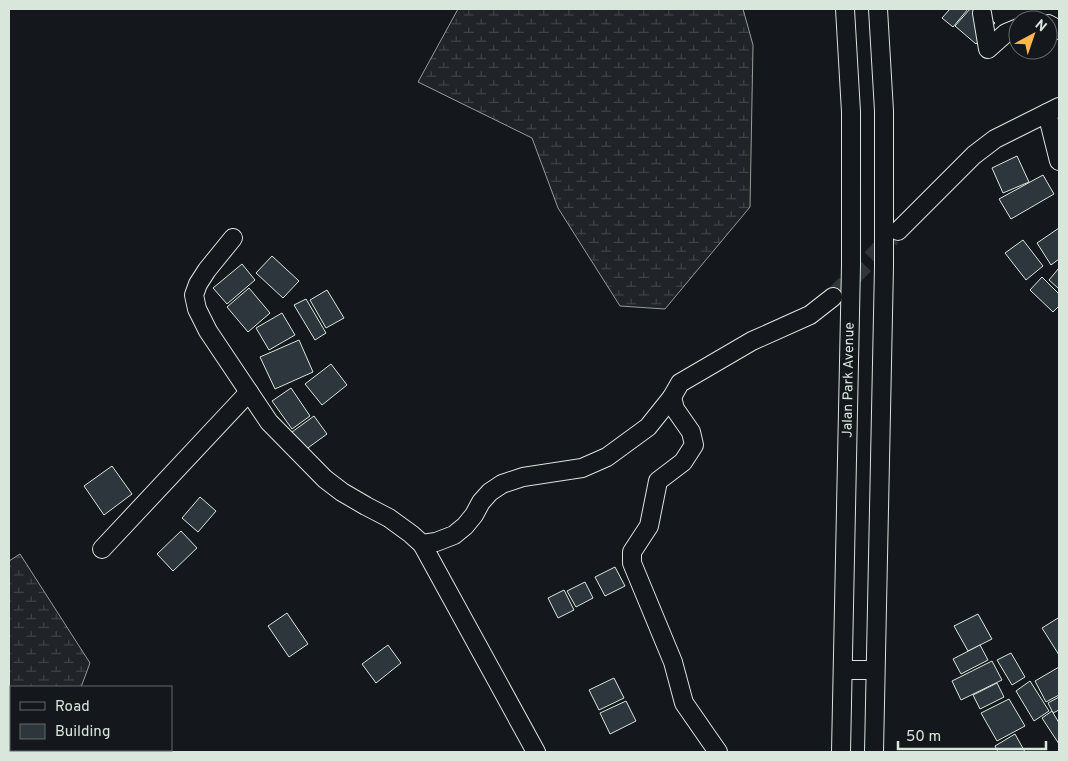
<svg xmlns="http://www.w3.org/2000/svg" width="1068" height="761" viewBox="0 0 1068 761" font-family="Overpass,sans-serif">
  <defs>
    <pattern id="wetland-marsh" width="20" height="14" patternUnits="userSpaceOnUse" patternTransform="scale(1.25)"><rect width="20" height="14" fill="#202428"/><path d="M1 5h8M5 5V1M11 12h8M15 12V8" fill="none" stroke="#404447"/></pattern>
  </defs>
  <rect width="100%" height="100%" fill="#14181c"/>
  <g fill="url(#wetland-marsh)" stroke="#939e99">
    <polygon points="458,9 743,9 753,45 750,207 665,309 620,306 558,208 532,138 418,82"/>
    <polygon points="20,554 90,663 81,687 11,687 11,750 56,750 55,752 9,752 9,561"/>
  </g>
  <g fill="#2c363c" stroke="#d8e6dc">
    <polygon points="950,9 968,9 953,27 942,18"/>
    <polygon points="970,9 978,9 995,23 976,44 955,26"/>
    <polygon points="1017,156 1029,182 1003,193 992,168"/>
    <polygon points="1043,175 1054,194 1011,219 999,199"/>
    <polygon points="1059,228 1059,259 1051,265 1037,243"/>
    <polygon points="1023,240 1043,266 1026,280 1005,253"/>
    <polygon points="272,256 299,281 283,298 256,273"/>
    <polygon points="242,264 255,280 227,304 213,288"/>
    <polygon points="1059,268 1059,289 1049,280"/>
    <polygon points="1042,277 1059,294 1059,306 1053,312 1030,290"/>
    <polygon points="249,288 270,313 248,332 227,307"/>
    <polygon points="327,290 344,318 326,328 310,300"/>
    <polygon points="306,299 326,333 315,340 294,305"/>
    <polygon points="282,313 295,335 269,350 256,328"/>
    <polygon points="299,340 313,372 275,389 260,357"/>
    <polygon points="331,364 347,385 322,405 305,384"/>
    <polygon points="291,388 310,416 292,429 272,401"/>
    <polygon points="314,416 327,434 305,450 292,432"/>
    <polygon points="112,466 132,494 104,515 84,486"/>
    <polygon points="200,497 216,511 198,532 182,518"/>
    <polygon points="181,531 197,548 173,571 157,554"/>
    <polygon points="615,567 625,586 605,596 595,577"/>
    <polygon points="585,582 593,598 576,607 567,591"/>
    <polygon points="564,590 574,610 558,618 548,598"/>
    <polygon points="287,613 308,644 289,657 268,626"/>
    <polygon points="978,614 992,639 968,651 954,626"/>
    <polygon points="1058,618 1059,620 1059,655 1042,628"/>
    <polygon points="388,645 401,663 376,683 362,664"/>
    <polygon points="980,645 988,660 961,674 953,659"/>
    <polygon points="1011,653 1025,677 1012,685 997,660"/>
    <polygon points="992,661 1002,680 961,700 952,681"/>
    <polygon points="1059,667 1059,695 1046,702 1035,681"/>
    <polygon points="614,678 624,698 599,710 589,690"/>
    <polygon points="1030,681 1049,711 1034,721 1016,691"/>
    <polygon points="997,683 1004,697 980,709 973,695"/>
    <polygon points="1059,697 1059,710 1053,713 1048,703"/>
    <polygon points="1009,699 1025,726 997,741 981,713"/>
    <polygon points="626,701 636,721 610,734 600,713"/>
    <polygon points="1052,711 1059,723 1059,744 1042,718"/>
    <polygon points="1015,734 1025,752 998,752 995,746"/>
  </g>
  <g fill="none" stroke-linecap="round" stroke-linejoin="round">
    <polyline stroke="#313739" stroke-width="18" stroke-dasharray="18 9" stroke-linecap="butt" points="833,297 892,237"/>
    <g stroke="#d8e6dc" stroke-width="20">
      <g id="street">
        <polyline points="982,13 988,49 1006,33 1018,28"/>
        <polyline points="1048,24 1059,30"/>
        <polyline points="1047,113 1059,161"/>
        <polyline points="898,231 974,155 995,139 1059,107"/>
        <polyline points="233,238 207,270 198,284 194,295 197,309 208,331 269,422 325,479 342,492 366,506 389,518 411,534 422,544 536,752"/>
        <polyline points="672,397 675,409 691,432 694,445 683,462 658,481 649,526 632,552 632,563 673,662 684,703 718,752"/>
        <polyline points="422,544 436,542 454,535 465,526 474,515 481,502 490,492 502,484 523,477 582,468 607,457 648,427 672,397 680,383 752,341 810,315 833,297"/>
        <polyline points="102,549 249,392"/>
        <polyline points="843,670 875,670"/>
        <polyline points="841,752 851,265 851,112 845,9"/>
        <polyline points="874,752 884,266 884,111 878,9"/>
      </g>
    </g>
    <use href="#street" stroke="#14181c" stroke-width="18"/>
  </g>
  <g text-anchor="middle" dominant-baseline="central" stroke-width="4" stroke-linejoin="round" paint-order="stroke">
    <g font-size="14" fill="#d8e6dc" stroke="#14181c">
      <text transform="translate(849 380) rotate(-89)">Jalan Park Avenue</text>
    </g>
  </g>
  <rect width="1068" height="761" fill="none" stroke="#d8e6dc" stroke-width="20"/>
  <rect x="10" y="686" width="162" height="65" fill="#14181c" stroke="#626a69"/>
  <rect x="20" y="702" width="25" height="8" fill="#14181c" stroke="#626a69"/>
  <text x="55" y="711" font-size="15" fill="#d8e6dc">Road</text>
  <rect x="20" y="724" width="25" height="15" fill="#2c363c" stroke="#626a69"/>
  <text x="55" y="736" font-size="15" fill="#d8e6dc">Building</text>
  <g transform="translate(1033 35) rotate(40)"><circle r="24" fill="#14181c" stroke="#626a69"/>
  <path d="M0-4L9 19L0 12L-9 19Z" fill="#ffb74d"/>
  <text y="-8" font-size="14" font-weight="bold" text-anchor="middle" fill="#d8e6dc">N</text>
  </g>
  <path d="M898 741v8h148v-8" fill="none" stroke="#d8e6dc" stroke-width="2.5"/>
  <text x="906" y="741" font-size="15" fill="#d8e6dc" stroke="#14181c" stroke-width="4" paint-order="stroke">50 m</text>
</svg>
